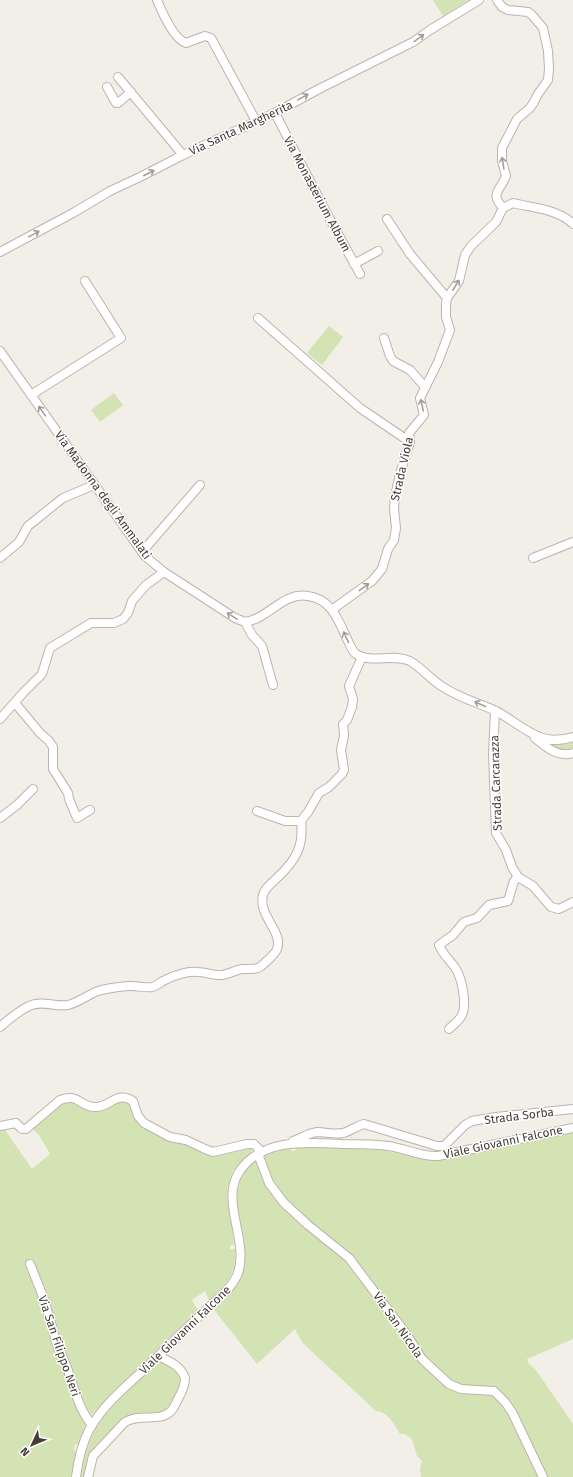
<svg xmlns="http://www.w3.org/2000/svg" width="573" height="1477" viewBox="0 0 573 1477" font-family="'Fira Sans',sans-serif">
  <rect width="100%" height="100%" fill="#f2eee8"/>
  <g fill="#d4e3b4">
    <polygon points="433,0 468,0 443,16"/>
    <polygon points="329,326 343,337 322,365 307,353"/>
    <polygon points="114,393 123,405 100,422 91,410"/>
    <polygon points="573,740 573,749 570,751 555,750 547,743"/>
    <path d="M67,1099L93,1111L123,1100C132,1105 134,1111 138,1120L202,1151L247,1146L254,1148C253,1151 236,1169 233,1170L228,1186L227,1195L234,1244L230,1246V1249H235C237,1275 227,1283 209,1300L205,1291L192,1300L198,1310L154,1353H152L150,1355V1358L91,1415H88L77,1406C87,1426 87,1423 78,1445L75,1444L74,1450L76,1452L71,1477H0V1128L3,1127L32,1169L50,1154L39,1135L31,1127Z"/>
    <polygon points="573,1131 573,1339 527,1359 529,1364 535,1369 573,1424 573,1477 547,1477 497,1391 461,1387 448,1382 424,1359 350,1257 309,1225 271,1183 261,1158 269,1154 289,1148 292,1151 295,1151 296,1147 307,1147 383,1150 421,1159 435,1160"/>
    <path d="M258,1159L268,1185L354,1266L402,1331L451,1388L495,1394L506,1407L541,1477H421L420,1469L422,1461L417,1456L412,1439L405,1434H400C395,1425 387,1411 376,1411L308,1348L302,1342L295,1329L257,1364L215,1311V1308C226,1299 239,1286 243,1272C252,1240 226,1204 243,1175C246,1168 252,1164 258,1159Z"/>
    <path d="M159,1362C167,1364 179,1368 181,1377C184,1385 171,1411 163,1413C152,1417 136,1410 127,1417C119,1423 102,1441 96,1448C91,1455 89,1468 86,1477H81C86,1421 122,1398 159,1362Z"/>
  </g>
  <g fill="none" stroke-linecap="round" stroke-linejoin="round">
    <g stroke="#bdb4ab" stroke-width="10">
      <g id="minor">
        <path d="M157,0C162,12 174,39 186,43L205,36L211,38L256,121"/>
        <polyline points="118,77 183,155"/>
        <polyline points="107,87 116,103 118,103 131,92"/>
        <polyline points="275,113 326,212 360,274"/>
        <path d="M503,208L513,203C533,208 558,209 573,224"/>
        <polyline points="387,219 410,254 447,298"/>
        <polyline points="0,252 73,213 110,191 140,177 183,155 275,113 317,90 413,42 430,30 479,0"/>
        <polyline points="354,264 378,251"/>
        <polyline points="258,318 360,408 410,442"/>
        <polyline points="384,338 390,356 393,361 410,370 425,387"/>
        <path d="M0,351L145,556L164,572L235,618L245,622C270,618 282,592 308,596C332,599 339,622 348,641C350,645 352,651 356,654C371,664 393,653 410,661C422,668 431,680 443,687C459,698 479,703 496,711C511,719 524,731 540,737C551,742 562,740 573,737"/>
        <polyline points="31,395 121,338 85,281"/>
        <polyline points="142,552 200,485"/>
        <polyline points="0,558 19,542 28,526 63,498 94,485"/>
        <polyline points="533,558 573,542"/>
        <path d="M333,609L372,581L382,569L388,549L394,540L396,528L394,509L395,496L401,470L410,442L409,433L424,415L420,398L438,362L450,330L446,317V304L447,298L459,281L465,255L471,246L496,222L503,208C489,193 501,190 506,176L502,161V148L517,119L530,108L534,102L538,94L548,80L549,69L548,51L543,28L532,15L528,12L508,10L502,7L497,0"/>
        <polyline points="245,622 252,635 262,646 273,685"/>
        <polyline points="15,703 40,733 49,741 53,747 53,769 68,793 69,799 77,818 90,810"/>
        <polyline points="495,711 493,754 496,833 506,850 512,867 518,877 533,886 551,907 559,909 573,902"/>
        <polyline points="0,719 23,693 42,674 50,648 91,623 114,623 123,619 128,613 132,601 146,585 164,572"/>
        <path d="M535,738C546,747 558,758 573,753"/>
        <polyline points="257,811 285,821 301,821"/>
        <polyline points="0,818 17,805 33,789"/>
        <path d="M0,1027C9,1019 19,1011 29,1006C42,1000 55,1007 68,1005C80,1002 90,993 101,990C111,988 122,986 131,986C138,986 146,988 152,987C156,986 160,983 163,981C173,976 187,971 198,972C206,972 214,976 222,975C229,974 236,970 242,969C248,969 255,970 260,967C264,964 276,953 277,949C284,931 255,914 264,892C267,886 273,882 278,877C296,860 304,846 301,821L308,812L319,793L329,787L342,774L344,770L341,750L344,736L343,724L347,720L352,707L353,699L349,686L362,657"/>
        <path d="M449,1029C453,1025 460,1020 462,1015C467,1004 462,979 456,969C450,960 443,955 439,945L453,935L464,922L477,918L489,905L508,901L514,881L518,877"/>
        <path d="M0,1126L16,1123L22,1129H26L60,1100C80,1093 79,1107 95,1107C110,1108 116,1090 133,1101L138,1116L144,1123L170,1137L186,1140L205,1149L213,1152L247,1144H254L262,1152"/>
        <path d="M293,1141C301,1138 309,1133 317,1132C326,1132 334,1135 343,1133C351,1131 356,1126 364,1124L437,1146H444L465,1125L472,1121L496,1117L573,1109"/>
        <polyline points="258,1154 269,1183 284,1203 308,1225 349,1258 407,1335 422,1359 449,1384 461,1389 494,1391 505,1402 512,1412 543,1477"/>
        <path d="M30,1264L44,1299L58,1348C73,1373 73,1402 92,1425"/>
        <path d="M76,1477C78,1461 82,1444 89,1430C103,1405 126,1386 147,1367C172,1342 198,1317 224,1293C230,1287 235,1281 238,1273C249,1241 220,1201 239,1172C261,1138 307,1142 342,1144C357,1144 373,1144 388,1146C404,1148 421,1157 438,1156L573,1128"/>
        <path d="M88,1477L93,1456L125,1422C139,1413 159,1422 170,1412C174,1409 176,1403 178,1399C182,1392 185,1386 185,1378C181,1366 169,1361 158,1356"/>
      </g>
    </g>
    <use href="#minor" stroke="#fff" stroke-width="8"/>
  </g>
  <defs><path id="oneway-shaft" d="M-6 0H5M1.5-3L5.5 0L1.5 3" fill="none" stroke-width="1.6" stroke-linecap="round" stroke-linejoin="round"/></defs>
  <g stroke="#a29e9b">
    <use href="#oneway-shaft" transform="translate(419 38) rotate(-36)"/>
    <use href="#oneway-shaft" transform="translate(303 97) rotate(-29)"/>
    <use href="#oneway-shaft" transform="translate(503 163) rotate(-99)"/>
    <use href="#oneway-shaft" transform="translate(149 173) rotate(-27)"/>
    <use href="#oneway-shaft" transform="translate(34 234) rotate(-29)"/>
    <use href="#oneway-shaft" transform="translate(456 285) rotate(-58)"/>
    <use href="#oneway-shaft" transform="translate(422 405) rotate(-102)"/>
    <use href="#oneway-shaft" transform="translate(42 411) rotate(-125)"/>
    <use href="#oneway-shaft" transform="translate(364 587) rotate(-36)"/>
    <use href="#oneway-shaft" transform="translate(232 616) rotate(-148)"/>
    <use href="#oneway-shaft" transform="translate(346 637) rotate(-115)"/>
    <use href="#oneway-shaft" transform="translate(480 704) rotate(-156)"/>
  </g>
  <g text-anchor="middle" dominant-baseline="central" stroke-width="3" stroke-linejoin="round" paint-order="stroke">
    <g font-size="12" fill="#453e37" stroke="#fff">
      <text transform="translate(241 128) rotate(-25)">Via Santa Margherita</text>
      <text transform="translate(317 194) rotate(62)">Via Monasterium Album</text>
      <text transform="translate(402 469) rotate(-77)">Strada Viola</text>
      <text transform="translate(103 495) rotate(54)">Via Madonna degli Ammalati</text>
      <text transform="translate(496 783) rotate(-92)">Strada Carcarazza</text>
      <text transform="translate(519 1116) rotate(-7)">Strada Sorba</text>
      <text transform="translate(503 1142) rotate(-12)">Viale Giovanni Falcone</text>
      <text transform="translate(398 1325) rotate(55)">Via San Nicola</text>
      <text transform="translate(185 1330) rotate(-44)">Viale Giovanni Falcone</text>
      <text transform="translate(59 1346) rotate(71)">Via San Filippo Neri</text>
    </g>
  </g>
  <g transform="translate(32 1445) rotate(226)" stroke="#ffffff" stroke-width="3" paint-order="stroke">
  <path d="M0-3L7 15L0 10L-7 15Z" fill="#453e37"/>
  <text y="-6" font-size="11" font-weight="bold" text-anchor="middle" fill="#453e37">N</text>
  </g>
</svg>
